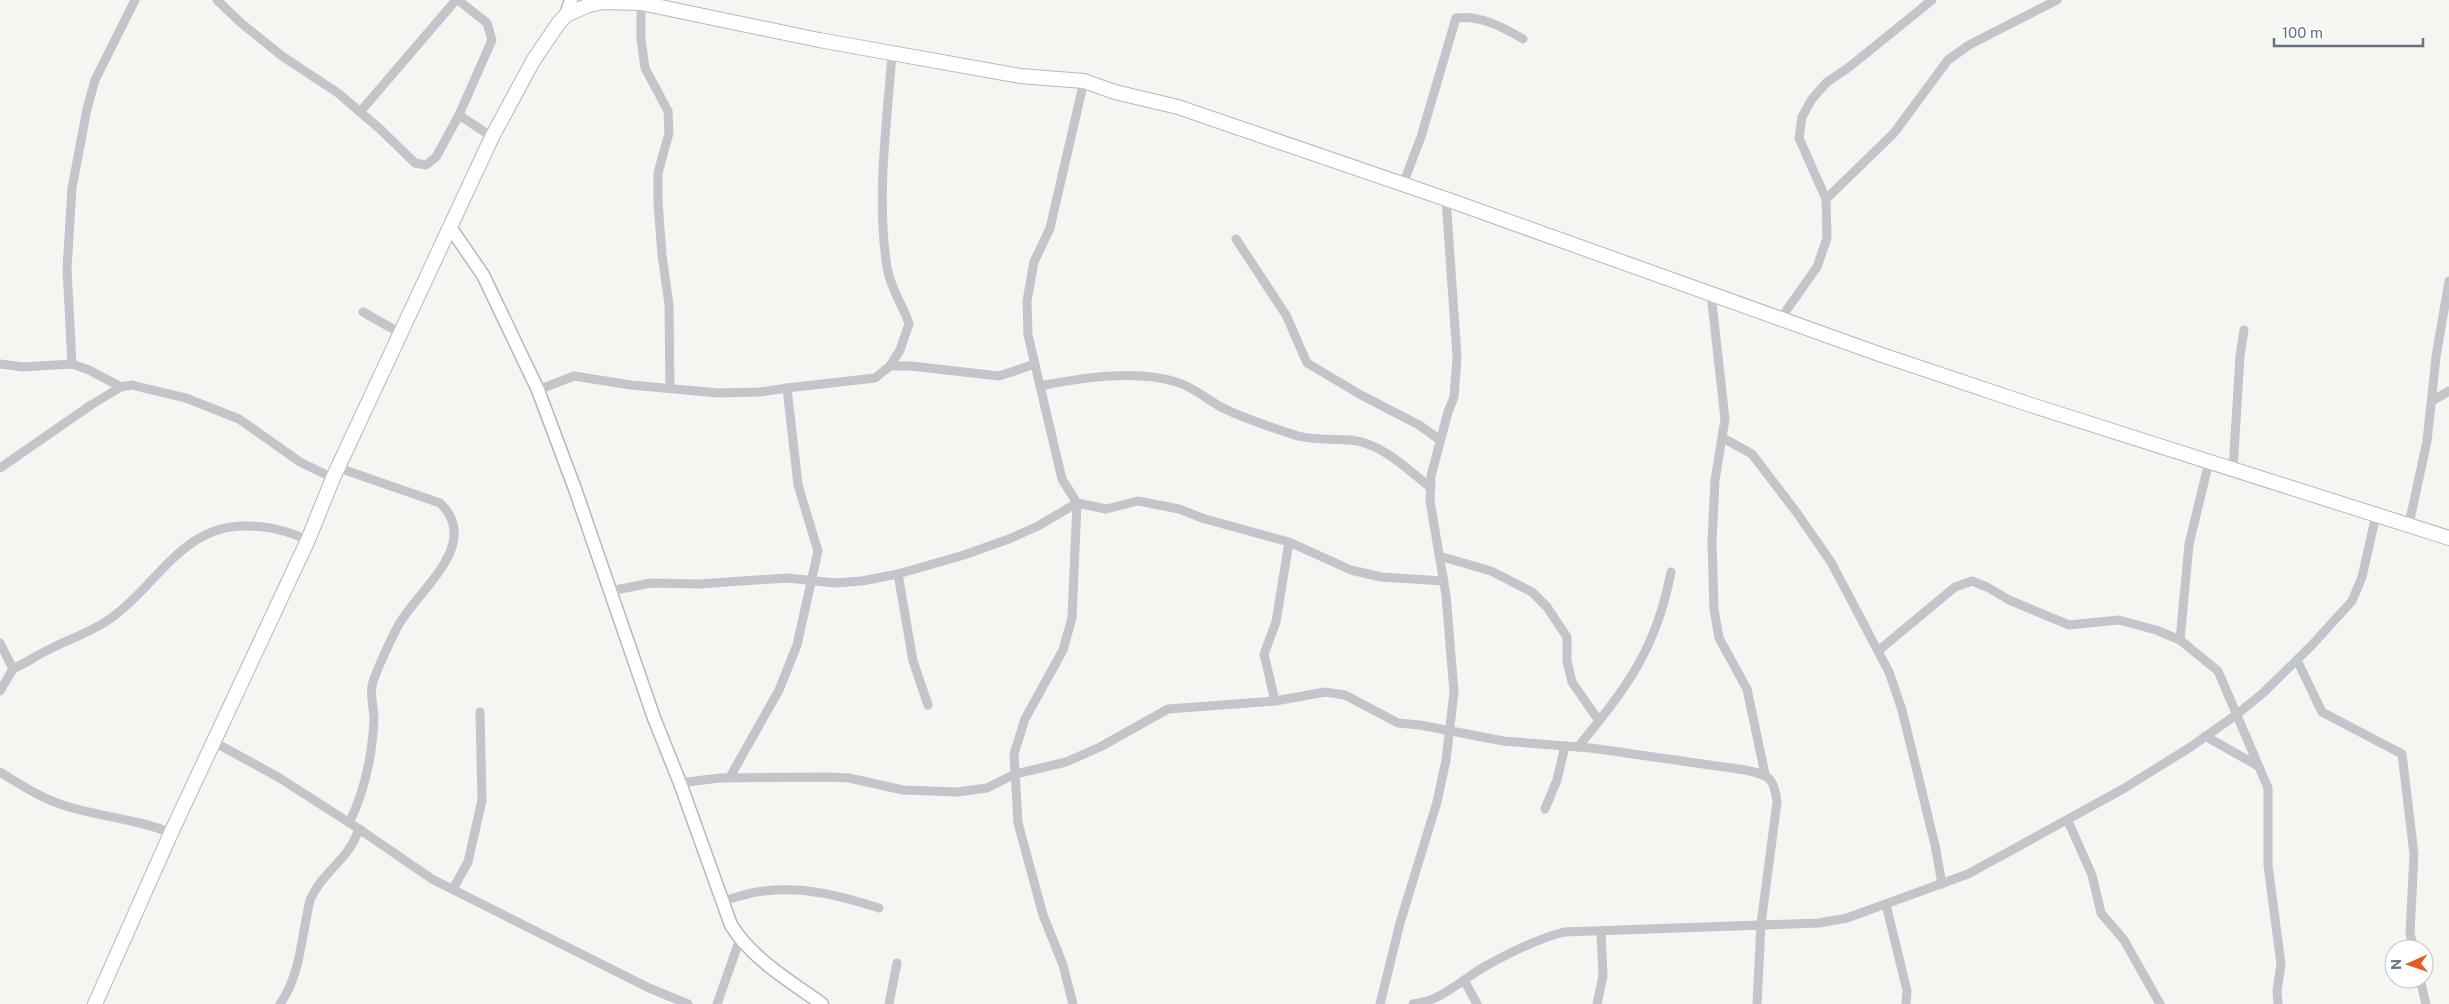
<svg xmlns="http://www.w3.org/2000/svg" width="2449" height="1004" viewBox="0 0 2449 1004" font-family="'Public Sans',sans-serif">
  <rect width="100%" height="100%" fill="#f5f5f1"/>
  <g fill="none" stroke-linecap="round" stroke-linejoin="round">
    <g stroke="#b4b9be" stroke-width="15">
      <g id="secondary">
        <polyline points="566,15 571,0"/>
        <path d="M450,227L483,275L538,390L575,489L654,718L680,783L731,925C752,959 790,981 822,1004"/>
      </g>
    </g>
    <g stroke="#b5b9bd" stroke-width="16">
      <polyline id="primary" points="95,1004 171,833 308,540 333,478 492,137 533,61 558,24 566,15 589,5 604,2 641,3 819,40 1020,76 1084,81 1115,92 1178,107 1446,199 1879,354 2031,405 2449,538"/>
    </g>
    <g stroke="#c2c5c9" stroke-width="9">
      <polyline points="217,0 241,23 282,56 338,93 380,129 415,163 426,165 436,157 459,115 492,137"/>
      <polyline points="458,0 487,23 492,40 459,115"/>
      <polyline points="641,3 641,39 645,68 668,111 669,133 658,173 658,202 662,255 669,305 670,388"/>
      <polyline points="360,112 456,0"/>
      <path d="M1403,184L1421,137L1456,18C1480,15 1503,27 1523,39"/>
      <polyline points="1826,199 1894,133 1948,60 1969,45 2057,0"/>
      <polyline points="1236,239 1286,315 1307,363 1361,395 1419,425 1440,440"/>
      <polyline points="1711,294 1725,419 1715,480 1712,542 1714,609 1719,638 1747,689 1765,774"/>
      <polyline points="363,312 400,333"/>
      <polyline points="1781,318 1817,267 1827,238 1826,199 1799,138 1802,117 1812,99 1827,82 1848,68 1932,0"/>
      <polyline points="0,364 23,367 72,364 89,370 121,387"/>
      <polyline points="72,364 67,269 72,188 87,109 95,80 135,0"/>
      <path d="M890,366L900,350L909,324C903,305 890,288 887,267C876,196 887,125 892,53"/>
      <path d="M1040,386C1080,378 1136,369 1176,382C1192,386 1205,398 1219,406C1238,416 1276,429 1298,436C1314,440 1333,439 1351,440C1383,444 1406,468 1431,488"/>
      <polyline points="538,390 574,376 631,385 718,393 760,392 787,388"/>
      <polyline points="2432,401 2449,391"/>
      <polyline points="1723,438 1752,454 1797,513 1831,562 1889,672 1902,710 1935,845 1942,884"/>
      <polyline points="0,468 91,405 121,387 132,385 186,398 239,419 300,462 333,478"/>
      <path d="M339,468L440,503C483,544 417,591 398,626C392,637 374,675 372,686C370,696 374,709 374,720C372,756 365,791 349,823"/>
      <polyline points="2233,469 2240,356 2244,330"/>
      <polyline points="2409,524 2427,441 2436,357 2449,281"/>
      <polyline points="1439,556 1491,571 1532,592 1547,607 1567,637 1567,661 1572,682 1599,721"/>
      <polyline points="898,574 913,661 928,705"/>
      <polyline points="610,591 651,583 699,584 787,578 835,583 862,581 898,574 964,555 1009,539 1038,526 1077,503 1106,509 1138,501 1179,509 1205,519 1289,542 1351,570 1381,577 1444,581"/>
      <polyline points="2180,640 2189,544 2209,462"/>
      <polyline points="0,643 13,669 0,691"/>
      <polyline points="1878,651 1955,587 1972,581 1987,587 2009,600 2069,625 2119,620 2156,630 2180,640 2218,671 2268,788 2268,865 2281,964 2277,991 2278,1004"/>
      <polyline points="2297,660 2322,712 2402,754 2414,854 2410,933 2414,949"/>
      <path d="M13,669C26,663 37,655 50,649C71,638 95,631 114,616C160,581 185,523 249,526C273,527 287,531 308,540"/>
      <polyline points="1275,701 1264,654 1276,622 1289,542"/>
      <polyline points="2205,736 2258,766"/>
      <path d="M214,742L278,777L359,829C349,860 323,871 311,898C308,904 308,913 306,920C300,950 298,978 280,1004"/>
      <path d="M1578,747C1627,687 1656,650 1671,572"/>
      <path d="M0,772C21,785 42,799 66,806C100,817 138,819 171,833"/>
      <polyline points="730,777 779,690 797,645 818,551 798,485 787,388 875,378 890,366 911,366 999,376 1035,364"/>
      <path d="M680,783L719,778L830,777L849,778L903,790L957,792L987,788L1015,774L1066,762L1100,747L1168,709L1275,701L1325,692L1345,695L1398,723L1420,725L1503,741L1591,748L1745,770C1769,775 1774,777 1777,802L1761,924L1757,1004"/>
      <polyline points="1545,809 1557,780 1565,746"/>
      <polyline points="2068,821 2092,875 2101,913 2124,940 2160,1004"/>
      <polyline points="359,829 432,879 649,988 688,1004"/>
      <polyline points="453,889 468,862 482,800 480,712"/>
      <path d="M722,901C735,898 750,892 764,891C804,886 841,896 879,908"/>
      <polyline points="1886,904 1907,991 1906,1004"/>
      <polyline points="2420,979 2426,1004"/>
      <polyline points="1464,980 1477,1004"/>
      <polyline points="717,1004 740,939"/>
      <polyline points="889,1004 897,963"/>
      <polyline points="1073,1004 1063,965 1043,915 1018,823 1014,754 1025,719 1063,650 1072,618 1077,503 1062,479 1028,335 1027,301 1034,262 1050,228 1084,81"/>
      <polyline points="1380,1004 1400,923 1437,802 1446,760 1454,692 1446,595 1430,501 1431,476 1448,412 1454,397 1457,357 1446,199"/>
      <path d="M1413,1004C1441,1001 1460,981 1484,967C1509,953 1536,939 1564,932L1819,923L1847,918L1968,874L2123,789L2189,748L2236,715L2263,693L2311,646L2352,601L2362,577L2376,515"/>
      <polyline points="1597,1004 1603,976 1601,932"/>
    </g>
    <use href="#secondary" stroke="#fff" stroke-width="12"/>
    <use href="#primary" stroke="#fff" stroke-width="14"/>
  </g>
  <g transform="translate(2409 964) rotate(268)"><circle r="24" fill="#ffffff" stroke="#c1c7cd"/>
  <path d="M0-4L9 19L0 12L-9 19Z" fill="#e35e23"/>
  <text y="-8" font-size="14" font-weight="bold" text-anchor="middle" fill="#647282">N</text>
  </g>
  <path d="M2274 38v8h149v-8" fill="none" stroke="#647282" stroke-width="2.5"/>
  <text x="2282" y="38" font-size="15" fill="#647282" stroke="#ffffff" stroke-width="4" paint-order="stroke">100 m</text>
</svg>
